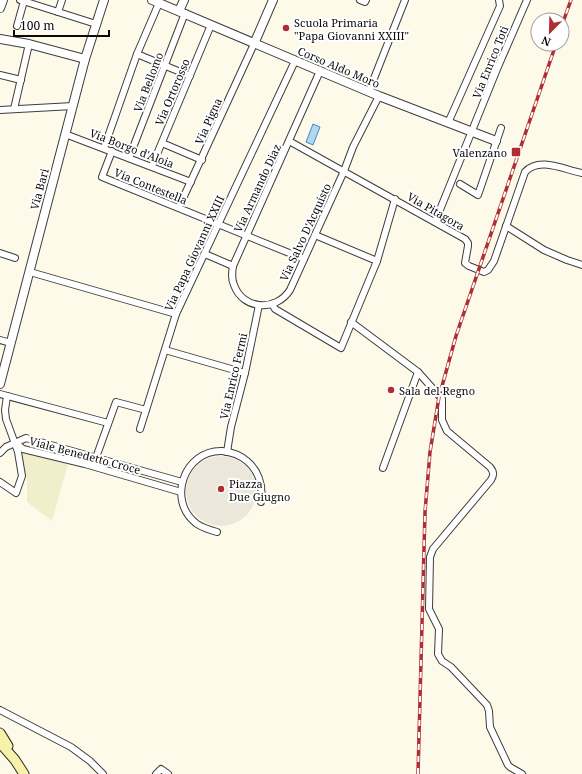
<svg xmlns="http://www.w3.org/2000/svg" width="582" height="774" viewBox="0 0 582 774" font-family="'Noto Serif',serif">
  <rect width="100%" height="100%" fill="#fdfae9"/>
  <polygon fill="#f1eecc" points="22,452 68,464 52,521 27,502 27,480 21,455"/>
  <circle fill="#ebe7da" cx="221" cy="491" r="35"/>
  <polygon fill="#b2d8f0" stroke="#3f8bc2" points="313,124 320,127 313,145 306,142"/>
  <g fill="none" stroke-linecap="round" stroke-linejoin="round">
    <g stroke="#3d3d3d" stroke-width="8">
      <g id="minor">
        <polyline points="20,0 96,24"/>
        <polyline points="360,0 365,2 366,0"/>
        <polyline points="58,12 62,0"/>
        <polyline points="17,26 24,1"/>
        <polyline points="137,54 190,76"/>
        <path d="M320,71L233,266C232,272 231,278 234,285C243,310 276,312 290,290L344,171L353,147L379,96"/>
        <polyline points="0,75 21,80"/>
        <polyline points="369,91 405,0"/>
        <polyline points="14,109 29,44"/>
        <polyline points="0,110 73,106"/>
        <polyline points="448,123 500,6 499,0"/>
        <polyline points="65,134 191,182"/>
        <path d="M289,141L465,239L468,243V246L465,263L469,266L484,272L488,270L494,261L525,172C539,156 565,170 582,173"/>
        <polyline points="162,143 202,160"/>
        <polyline points="104,148 137,54 159,3"/>
        <polyline points="112,151 102,177 304,259"/>
        <polyline points="129,158 185,13"/>
        <polyline points="152,166 211,25"/>
        <polyline points="460,184 478,195 501,128"/>
        <polyline points="179,207 254,44"/>
        <polyline points="435,222 497,69 527,0"/>
        <polyline points="506,226 544,250 567,260 582,265"/>
        <polyline points="315,235 377,261"/>
        <polyline points="0,253 15,258"/>
        <polyline points="205,254 233,266"/>
        <polyline points="30,272 176,314"/>
        <polyline points="272,304 275,309 341,348 377,261 395,199"/>
        <path d="M351,322L418,372L442,399V420L447,431L490,467C494,472 494,475 491,480L433,549L430,557L429,609L439,629L438,654L442,661L451,667L487,705L489,711L490,727L508,765L510,767L522,774"/>
        <polyline points="0,340 11,343"/>
        <polyline points="165,350 245,373"/>
        <polyline points="0,394 108,423"/>
        <polyline points="140,429 146,410"/>
        <polyline points="15,442 23,449 85,464 181,492"/>
        <polyline points="227,452 231,427 245,373 259,305"/>
        <polyline points="0,453 6,447 26,438 182,482"/>
        <polyline points="93,466 116,402 146,410 176,314 295,61"/>
        <polyline points="383,468 418,372"/>
        <polyline points="0,482 16,493 22,476 18,452 6,419 5,410 7,396"/>
        <path d="M217,532C210,530 203,528 197,524C166,501 184,450 222,451C231,452 240,455 247,461C260,472 263,486 261,502"/>
        <polyline points="0,710 71,747 90,761 103,774"/>
        <polyline points="156,774 161,769 168,774"/>
      </g>
    </g>
    <g stroke="#3d3d3d" stroke-width="10">
      <g id="tertiary">
        <polyline points="152,0 379,96 496,141"/>
        <polyline points="0,8 3,0"/>
        <polyline points="179,11 184,0"/>
        <polyline points="0,39 29,44 85,59"/>
        <polyline points="254,44 273,0"/>
        <polyline points="0,384 85,59 104,0"/>
      </g>
    </g>
    <g stroke="#2c2c2c" stroke-width="11">
      <g id="secondary">
        <polyline points="0,733 8,746"/>
        <polyline points="0,743 15,760 24,774"/>
      </g>
    </g>
    <use href="#minor" stroke="#fff" stroke-width="6"/>
    <use href="#tertiary" stroke="#fff" stroke-width="8"/>
    <use href="#secondary" stroke="#f8f1a9" stroke-width="9"/>
    <g stroke="#ae2e32" stroke-width="3.5">
      <g id="rail">
        <polyline points="562,25 571,0"/>
        <polyline points="418,774 425,512 430,452 439,397 456,336 556,44"/>
      </g>
    </g>
    <use href="#rail" stroke="#fff" stroke-width="2" stroke-dasharray="6" stroke-linecap="butt"/>
  </g>
  <g fill="#ae2e32" stroke="#fff" stroke-width="1.5">
    <circle cx="286" cy="28" r="4"/>
    <rect x="511" y="147" width="10" height="10" rx="2"/>
    <circle cx="391" cy="390" r="4"/>
    <circle cx="221" cy="489" r="4"/>
  </g>
  <g text-anchor="middle" dominant-baseline="central" stroke-width="4" stroke-linejoin="round" paint-order="stroke">
    <g font-size="11" fill="#0a0a0a" stroke="#fff" text-anchor="start">
      <text x="294" y="22">Scuola Primaria<tspan x="294" dy="13">"Papa Giovanni XXIII"</tspan></text>
      <text x="507" y="152" text-anchor="end">Valenzano</text>
      <text x="399" y="390">Sala del Regno</text>
      <text x="229" y="483">Piazza<tspan x="229" dy="13">Due Giugno</tspan></text>
    </g>
    <g font-size="11" fill="#0a0a0a" stroke="#fff">
      <text transform="translate(490 62) rotate(-68)">Via Enrico Toti</text>
      <text transform="translate(339 67) rotate(23)">Corso Aldo Moro</text>
      <text transform="translate(148 82) rotate(-69)">Via Bellomo</text>
      <text transform="translate(172 92) rotate(-67)">Via Ortorosso</text>
      <text transform="translate(208 121) rotate(-66)">Via Pigna</text>
      <text transform="translate(132 148) rotate(21)">Via Borgo d'Aloia</text>
      <text transform="translate(151 186) rotate(22)">Via Contestella</text>
      <text transform="translate(257 188) rotate(-65)">Via Armando Diaz</text>
      <text transform="translate(39 189) rotate(-75)">Via Bari</text>
      <text transform="translate(436 211) rotate(30)">Via Pitagora</text>
      <text transform="translate(305 232) rotate(-65)">Via Salvo D'Acquisto</text>
      <text transform="translate(194 253) rotate(-65)">Via Papa Giovanni XXIII</text>
      <text transform="translate(233 376) rotate(-77)">Via Enrico Fermi</text>
      <text transform="translate(85 455) rotate(15)">Viale Benedetto Croce</text>
    </g>
  </g>
  <g transform="translate(550 32) rotate(203)"><circle r="19" fill="#ffffff" stroke="#9d9d9d"/>
  <path d="M0-3L7 15L0 10L-7 15Z" fill="#ae2e32"/>
  <text y="-6" font-size="11" font-weight="bold" text-anchor="middle" fill="#0a0a0a">N</text>
  </g>
  <path d="M14 30v6h95v-6" fill="none" stroke="#0a0a0a" stroke-width="2"/>
  <text x="20" y="30" font-size="12" fill="#0a0a0a" stroke="#ffffff" stroke-width="3" paint-order="stroke">100 m</text>
</svg>
